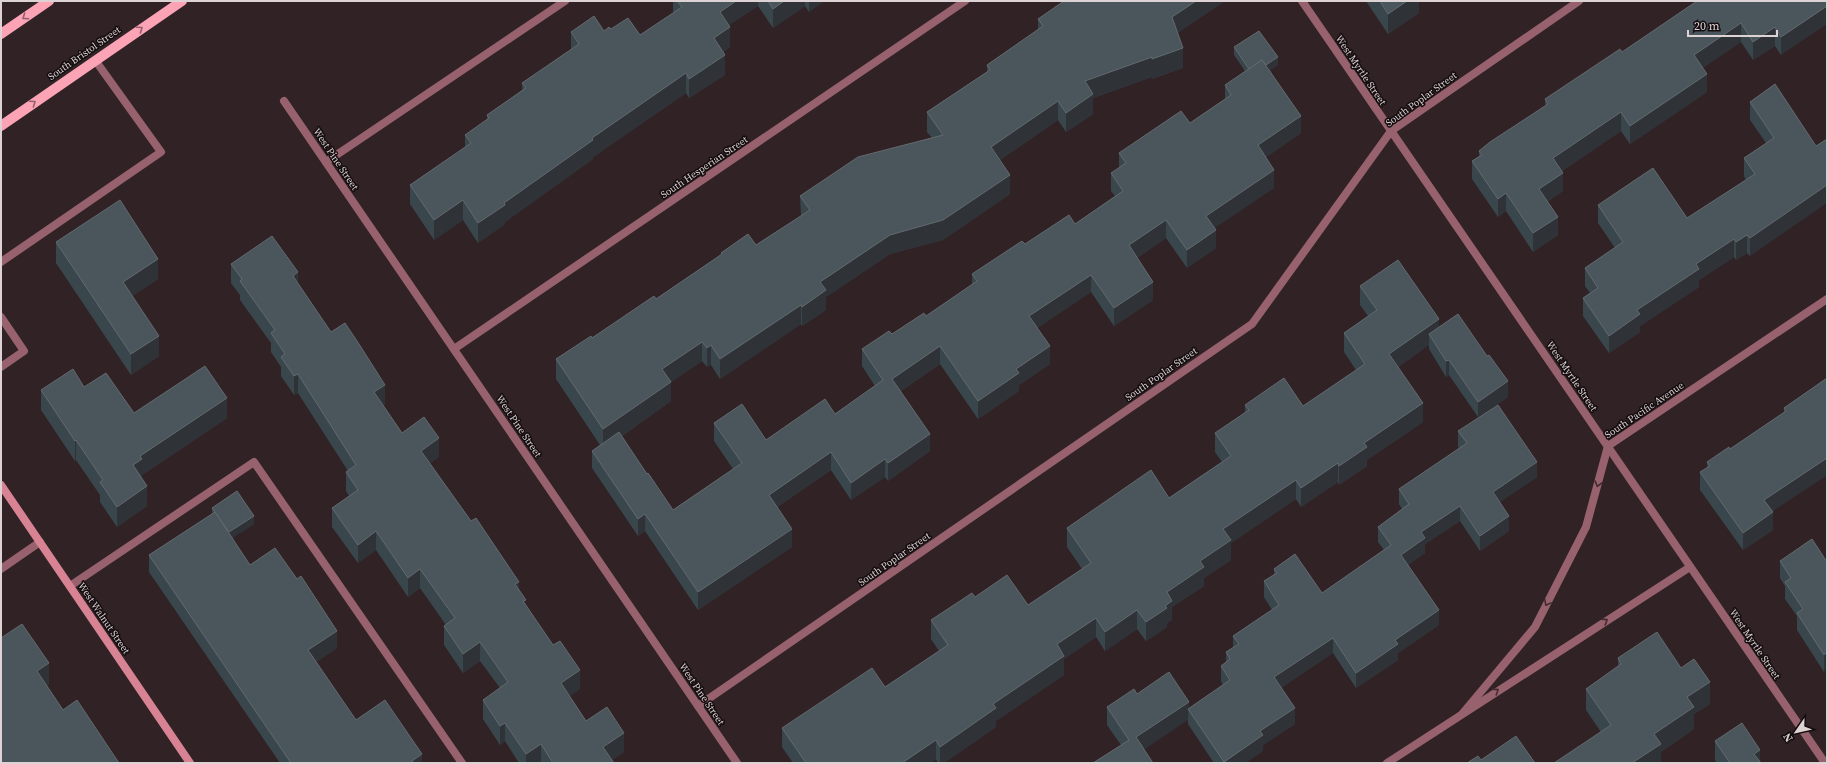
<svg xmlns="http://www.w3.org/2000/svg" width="1828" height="764" viewBox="0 0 1828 764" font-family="'Source Serif 4',serif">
  <rect width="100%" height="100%" fill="#312225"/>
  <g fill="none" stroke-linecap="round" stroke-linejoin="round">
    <g stroke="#97626d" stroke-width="8">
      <polyline points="326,162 565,1"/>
      <polyline points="1,262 161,152 95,60"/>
      <polyline points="1,317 24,351 1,367"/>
      <polyline points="1,569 40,542"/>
      <polyline points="70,586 254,462 462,763"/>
    </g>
    <g stroke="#97626d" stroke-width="8">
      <polyline points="1302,1 1825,763"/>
      <polyline points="284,101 737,763"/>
      <polyline points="454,349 965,1"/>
      <polyline points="698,706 1252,324 1391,131 1579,1"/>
      <polyline points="1463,713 1535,627 1586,527 1608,446 1827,299"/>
      <polyline points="1387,763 1690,567"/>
    </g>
    <polyline stroke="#d78394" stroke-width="8" points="1,485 190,763"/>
    <g stroke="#fca4b6" stroke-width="10">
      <polyline points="1,34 49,1"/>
      <polyline points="1,126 182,1"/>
    </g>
  </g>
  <g fill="#39474d">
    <polygon points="673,1 824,1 809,12 805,6 773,28 758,6 729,25 730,47 723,52 725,75 689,98 686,93 593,157 593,159 505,222 505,224 478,243 463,220 434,240 410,204 410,185 465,148 465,135 487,120 487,115 522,90 522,83 571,50 571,32 604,31 611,29 640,35 673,13"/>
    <polygon points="1225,1 1177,33 1183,68 1152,79 1152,77 1093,98 1093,114 1066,132 1058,120 1000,160 1010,194 943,240 890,254 826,297 826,310 802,326 801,324 720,379 711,365 707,367 702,361 671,382 671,401 622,436 647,474 673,510 733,469 714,441 714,423 766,440 835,414 875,386 862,366 862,349 892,334 926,316 972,285 972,274 1025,244 1075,224 1115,196 1111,191 1111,173 1119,168 1119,153 1190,123 1225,99 1225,85 1245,71 1234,55 1234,47 1278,65 1270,70 1301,133 1266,157 1274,188 1214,228 1216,248 1187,268 1166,238 1137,258 1153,300 1114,326 1091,292 1037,328 1050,364 1019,385 1019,391 978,419 940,364 901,391 930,451 888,481 885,477 851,500 831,470 777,507 792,547 698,610 645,531 638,536 592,468 592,451 600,445 556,379 556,359 656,299 721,255 721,253 756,245 801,216 800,196 932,138 927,132 927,112 987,72 987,65 1038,30 1038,19 1068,2"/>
    <polygon points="1366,1 1419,1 1419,13 1388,34"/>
    <polygon points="1827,1 1781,55 1775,46 1753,60 1741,42 1702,68 1707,92 1630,144 1621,131 1562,171 1563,191 1547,202 1558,235 1533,252 1506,211 1498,217 1472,179 1472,161 1479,156 1479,151 1545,106 1545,99 1622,52"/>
    <polygon points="1750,102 1816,146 1750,256 1747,253 1736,260 1734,257 1699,280 1699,287 1640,326 1640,332 1609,353 1583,316 1583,298 1590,293 1585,286 1585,268 1615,248 1598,223 1598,205 1687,218 1746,180 1744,176 1744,158 1766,143 1750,120"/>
    <polygon points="56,242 158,279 132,296 159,356 131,375 56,263"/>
    <polygon points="231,264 298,284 331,332 385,404 383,405 402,433 439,457 430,463 519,590 526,605 580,689 569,696 586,721 624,752 612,760 614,763 519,763 505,741 500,745 483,719 483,700 500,688 480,661 463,673 444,645 444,626 446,625 420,588 408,597 376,550 358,563 332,527 332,508 349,496 346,491 346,472 348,471 298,393 294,395 281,376 281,367 271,352 271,343 240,300 240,295 231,283"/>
    <polygon points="1360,286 1439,327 1508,397 1478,417 1449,375 1446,377 1429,349 1429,345 1398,367 1423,422 1367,460 1367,466 1339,485 1338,482 1301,507 1296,499 1231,543 1231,560 1204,578 1204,586 1172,607 1172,620 1167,623 1167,627 1146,641 1137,629 1105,651 1096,637 1064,659 1064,675 996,721 996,727 944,763 938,763 936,759 930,763 793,763 782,747 782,728 885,687 939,651 931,639 931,620 975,597 1028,605 1082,569 1067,547 1067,528 1169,498 1222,462 1215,452 1215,433 1245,412 1245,405 1303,406 1356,370 1344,352 1344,333 1368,316 1360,305"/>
    <polygon points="1827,378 1827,475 1772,511 1773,530 1743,550 1700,490 1700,472 1707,468 1707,462 1730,449 1784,413 1784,408"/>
    <polygon points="84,387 134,413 227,418 142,475 142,479 147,506 117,527 100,502 100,495 76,460 75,461 41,410 41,390"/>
    <polygon points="1458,431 1537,477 1500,502 1509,531 1480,551 1460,521 1425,544 1425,553 1408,565 1439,625 1398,653 1398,660 1356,688 1333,653 1281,688 1295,724 1263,745 1263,751 1245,763 1214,763 1188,724 1188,720 1121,745 1107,725 1107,707 1137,694 1189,709 1223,685 1221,681 1221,666 1226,662 1226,652 1233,647 1233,636 1272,610 1264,597 1264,581 1274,574 1274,569 1322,593 1384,550 1378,542 1378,527 1402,509 1399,504 1399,489 1460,448 1458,447"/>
    <polygon points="212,508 254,524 232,538 250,565 337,648 316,662 356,720 422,763 280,763 149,572 149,555 212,514"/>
    <polygon points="1780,561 1827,562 1824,672 1797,630 1797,616 1785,599 1785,586 1780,578"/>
    <polygon points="1618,658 1681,668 1710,704 1694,714 1694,729 1661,752 1661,763 1601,732 1586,710 1586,689 1618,667"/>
    <polygon points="1715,741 1760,762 1761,763 1717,763 1715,760"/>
  </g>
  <g fill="#2f3237">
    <polygon points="736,1 758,1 758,6 720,31 720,12"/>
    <polygon points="784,1 805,1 805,6 773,28 773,9"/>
    <polygon points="809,1 824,1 809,12"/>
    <polygon points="1196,1 1225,1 1172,37 1172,17"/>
    <polygon points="1407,1 1419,1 1419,13 1388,34 1388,14"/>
    <polygon points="1827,6 1827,24 1781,55 1781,37"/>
    <polygon points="1741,23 1741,42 1694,74 1694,55"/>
    <polygon points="730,27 730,47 714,58 714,38"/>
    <polygon points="1775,27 1775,46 1753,60 1753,42"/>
    <polygon points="1183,48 1183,68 1152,79 1152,59"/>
    <polygon points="725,55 725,75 689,98 689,79"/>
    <polygon points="1152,57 1152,77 1093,98 1093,114 1066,132 1066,113 1085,81"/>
    <polygon points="1278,57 1278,65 1252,82 1252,74"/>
    <polygon points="686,73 686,93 593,157 593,159 505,222 505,224 478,243 478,223 504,203 592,138"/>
    <polygon points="1707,74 1707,92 1630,144 1630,126"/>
    <polygon points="1058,101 1058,120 991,166 991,147"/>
    <polygon points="1621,112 1621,131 1553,177 1553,158"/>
    <polygon points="1301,116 1301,133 1258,163 1258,145"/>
    <polygon points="1274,170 1274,188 1206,234 1206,216"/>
    <polygon points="1563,173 1563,191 1539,207 1539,189"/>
    <polygon points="1010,175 1010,194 943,240 890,254 826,297 826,310 802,326 802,307 820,282 890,235"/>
    <polygon points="1827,185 1827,203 1750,256 1750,238"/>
    <polygon points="1506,193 1506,211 1498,217 1498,199"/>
    <polygon points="463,200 463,220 434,240 434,220"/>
    <polygon points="1558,217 1558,235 1533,252 1533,233"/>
    <polygon points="1166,220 1166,238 1129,263 1129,245"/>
    <polygon points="1216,230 1216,248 1187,268 1187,250"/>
    <polygon points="1747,235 1747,253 1736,260 1736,242"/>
    <polygon points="1734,239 1734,257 1699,280 1699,287 1640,326 1640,332 1609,353 1609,336 1637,310 1696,264"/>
    <polygon points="158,259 158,279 123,302 123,282"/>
    <polygon points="298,272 298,291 293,276"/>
    <polygon points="1091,275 1091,292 1029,334 1029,316"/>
    <polygon points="1153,282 1153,300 1114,326 1114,308"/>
    <polygon points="801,305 801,324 720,379 720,359"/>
    <polygon points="1439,319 1439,338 1429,334 1429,345 1389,373 1389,354"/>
    <polygon points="159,336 159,356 131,375 131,354"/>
    <polygon points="702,342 702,361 671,382 671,401 603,449 603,429 662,369"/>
    <polygon points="711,345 711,365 707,367 707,348"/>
    <polygon points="940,346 940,364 892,397 892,379"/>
    <polygon points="1050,346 1050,364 1019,385 1019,391 978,419 978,401 1016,369"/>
    <polygon points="1449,360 1449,375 1446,377 1446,361"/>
    <polygon points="298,374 298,393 294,395 294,376"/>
    <polygon points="1508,381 1508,397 1478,417 1478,402"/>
    <polygon points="385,385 385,404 374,411 374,392"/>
    <polygon points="227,398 227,418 142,475 142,479 133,465 140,456"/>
    <polygon points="1423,403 1423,422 1367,460 1367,466 1339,485 1339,466 1364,443"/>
    <polygon points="930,434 930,451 888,481 888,463"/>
    <polygon points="439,438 439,457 421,470 421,451"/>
    <polygon points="76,440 76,460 75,461 75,441"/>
    <polygon points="831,452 831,470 769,512 769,495"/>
    <polygon points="1827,458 1827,475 1764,517 1764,500"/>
    <polygon points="885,459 885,477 851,500 851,483"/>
    <polygon points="1537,462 1537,477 1493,507 1493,492"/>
    <polygon points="1338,463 1338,482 1301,507 1301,488"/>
    <polygon points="1296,480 1296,499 1231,543 1231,560 1204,578 1204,586 1172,607 1172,620 1167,623 1167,627 1146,641 1146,622 1167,592 1223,529"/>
    <polygon points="147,486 147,506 117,527 117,507"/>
    <polygon points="1460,506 1460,521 1425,544 1425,553 1401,570 1401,555 1421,532"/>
    <polygon points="1773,512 1773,530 1743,550 1743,533"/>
    <polygon points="645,514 645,531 638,536 638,519"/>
    <polygon points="254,516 254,524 229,540 229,532"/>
    <polygon points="1509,516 1509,531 1480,551 1480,536"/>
    <polygon points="792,529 792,547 698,610 698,592"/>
    <polygon points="376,531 376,550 358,563 358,545"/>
    <polygon points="420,569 420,588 408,597 408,578"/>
    <polygon points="519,582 519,600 515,584"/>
    <polygon points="1137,610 1137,629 1105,651 1105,632"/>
    <polygon points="1439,610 1439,625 1398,653 1398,660 1356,688 1356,673 1395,640"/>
    <polygon points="1096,618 1096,637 1064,659 1064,675 996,721 996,727 944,763 940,763 940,747 993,704 1057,644"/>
    <polygon points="337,631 337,648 308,668 308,650"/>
    <polygon points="1333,638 1333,653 1274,693 1274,677"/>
    <polygon points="480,642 480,661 463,673 463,654"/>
    <polygon points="1827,652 1827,669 1824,672 1824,655"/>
    <polygon points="49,663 49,685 37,693 37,671"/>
    <polygon points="580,670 580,689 561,702 561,683"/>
    <polygon points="1710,682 1710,704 1694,714 1694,729 1661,752 1661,763 1632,763 1654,734 1687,697"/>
    <polygon points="1189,702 1188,720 1136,755 1136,737"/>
    <polygon points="1295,708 1295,724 1263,745 1263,751 1245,763 1224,763 1260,731"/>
    <polygon points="505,723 505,741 500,745 500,726"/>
    <polygon points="624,733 624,752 608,763 603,747"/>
    <polygon points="936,740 936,759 930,763 902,763"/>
    <polygon points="541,744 541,763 526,763 526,754"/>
    <polygon points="1760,750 1760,763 1754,754"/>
    <polygon points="422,754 422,763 412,763 412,761"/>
  </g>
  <g fill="#4b565c" stroke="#626a6e">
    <polygon points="677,1 736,1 720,12 730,27 714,38 725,55 689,79 686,73 592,138 593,140 504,203 505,205 478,223 463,200 434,220 410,185 471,143 465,135 489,118 487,115 526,88 522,83 579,44 571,32 594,16 604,31 609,27 611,29 628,18 640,35 682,7"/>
    <polygon points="768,1 784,1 773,9"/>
    <polygon points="1064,1 1067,1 1068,2 1071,1 1196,1 1172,17 1183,48 1152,59 1152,57 1085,81 1093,94 1066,113 1058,101 991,147 1010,175 943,220 890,235 820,282 826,290 802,307 801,305 720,359 711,345 707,348 702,342 662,369 671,382 603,429 556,359 591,336 592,338 654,296 656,299 722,254 721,253 748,234 756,245 810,210 800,196 858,157 943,135 927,112 990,70 987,65 1043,26 1038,19"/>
    <polygon points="1380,1 1407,1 1388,14"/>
    <polygon points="1697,1 1827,1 1827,6 1781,37 1775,27 1753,42 1741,23 1694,55 1707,74 1630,126 1621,112 1553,158 1563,173 1539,189 1558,217 1533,233 1506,193 1498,199 1472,161 1482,155 1479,151 1490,142 1548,104 1545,99 1620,49 1622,52"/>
    <polygon points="1259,31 1278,57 1266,65 1262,60 1249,69 1234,47"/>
    <polygon points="1262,60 1301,116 1258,145 1274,170 1206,216 1216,230 1187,250 1166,220 1129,245 1153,282 1114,308 1091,275 1029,316 1050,346 1016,369 1019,373 978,401 940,346 892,379 930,434 888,463 885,459 851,483 831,452 769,495 792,529 698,592 645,514 638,519 592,451 619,432 647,474 648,473 673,510 742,463 714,423 742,404 766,440 825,399 835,414 883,380 862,349 889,331 892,334 924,313 926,316 977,281 972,274 1022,241 1025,244 1069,215 1075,224 1123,191 1111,173 1126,163 1119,153 1181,111 1190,123 1231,95 1225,85"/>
    <polygon points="1775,84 1816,146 1827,139 1827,185 1750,238 1747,235 1736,242 1734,239 1696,264 1699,269 1637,310 1640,314 1609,336 1583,298 1598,288 1585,268 1623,242 1598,205 1653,168 1687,218 1755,174 1744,158 1774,138 1750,102"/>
    <polygon points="120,200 158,259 123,282 159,336 131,354 56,242"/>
    <polygon points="272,236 298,272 293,276 331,332 345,323 359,344 385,385 374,392 402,433 424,417 439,438 421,451 471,521 476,518 519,582 515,584 526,600 523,601 553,645 560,641 580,670 561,683 586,721 607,707 624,733 603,747 614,763 553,763 541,744 526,754 505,723 500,726 483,700 508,682 480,642 463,654 444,626 455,618 420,569 408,578 376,531 358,545 332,508 358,490 346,472 356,465 298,374 294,376 281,357 285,354 271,333 275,330 240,281 242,279 231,264"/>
    <polygon points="1398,260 1439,319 1389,354 1423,403 1364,443 1367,447 1339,466 1338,463 1301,488 1296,480 1223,529 1231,540 1200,561 1204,567 1167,592 1172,601 1165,606 1167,608 1146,622 1137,610 1105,632 1096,618 1057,644 1064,656 993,704 996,708 940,747 936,740 902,763 806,763 782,728 872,668 885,687 948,645 931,620 972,593 975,597 1007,575 1028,605 1091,563 1067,528 1151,470 1169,498 1231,456 1215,433 1249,410 1245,405 1284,378 1303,406 1365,364 1344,333 1377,310 1360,286"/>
    <polygon points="1458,314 1487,356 1489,355 1508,381 1478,402 1449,360 1446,361 1429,334"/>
    <polygon points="205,366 227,398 140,456 142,459 133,465 147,486 117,507 100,482 103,480 76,440 75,441 41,390 73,369 84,387 106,373 134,413"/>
    <polygon points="1827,378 1827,458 1764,500 1773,512 1743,533 1700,472 1710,466 1707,462 1729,447 1730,449 1786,411 1784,408"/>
    <polygon points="1498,405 1537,462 1493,492 1509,516 1480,536 1460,506 1421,532 1425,538 1401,555 1439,610 1395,640 1398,644 1356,673 1333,638 1274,677 1295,708 1260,731 1263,735 1224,762 1188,709 1230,680 1221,666 1230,659 1226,652 1239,644 1233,636 1279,605 1264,581 1277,573 1274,569 1295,554 1322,593 1391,545 1378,527 1409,504 1399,489 1467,443 1458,431"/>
    <polygon points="237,491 254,516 229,532 212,508"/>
    <polygon points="215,512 250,565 275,548 297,579 301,576 337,631 308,650 356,720 385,700 422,754 412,761 413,763 291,763 149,555"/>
    <polygon points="1812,539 1827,562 1827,652 1824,655 1797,613 1803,609 1785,582 1791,578 1780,561"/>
    <polygon points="22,624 49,663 37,671 63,710 77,700 119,763 1,763 1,638"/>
    <polygon points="1657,632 1681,668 1694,659 1710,682 1687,697 1694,707 1654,734 1661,744 1632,763 1554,763 1611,725 1586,689 1621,664 1618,658"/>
    <polygon points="1169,672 1189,702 1136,737 1153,763 1093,763 1129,740 1107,707 1134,689 1137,694"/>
    <polygon points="1742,723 1760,750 1754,754 1761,763 1730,763 1715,741"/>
    <polygon points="1516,736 1535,763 1467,763 1478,756 1481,760"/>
  </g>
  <defs><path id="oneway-chevron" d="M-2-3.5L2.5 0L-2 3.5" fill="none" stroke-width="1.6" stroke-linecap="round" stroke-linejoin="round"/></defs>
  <g stroke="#94606b">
    <use href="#oneway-chevron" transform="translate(25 17) rotate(146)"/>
    <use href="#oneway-chevron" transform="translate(140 29) rotate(-35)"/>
    <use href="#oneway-chevron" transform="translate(33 103) rotate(-35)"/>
  </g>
  <g stroke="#422b30">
    <use href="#oneway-chevron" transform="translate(1598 484) rotate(105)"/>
    <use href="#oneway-chevron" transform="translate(1547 603) rotate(118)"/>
    <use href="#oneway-chevron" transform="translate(1605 621) rotate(-33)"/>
    <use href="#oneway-chevron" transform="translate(1496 691) rotate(-33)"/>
  </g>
  <g text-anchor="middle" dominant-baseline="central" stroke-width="3" stroke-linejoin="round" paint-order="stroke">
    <g font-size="10" fill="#ddd2d4" stroke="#140d0f">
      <text transform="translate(84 53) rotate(-35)">South Bristol Street</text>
      <text transform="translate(1361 70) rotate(56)">West Myrtle Street</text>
      <text transform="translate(1421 99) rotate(-36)">South Poplar Street</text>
      <text transform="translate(336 159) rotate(56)">West Pine Street</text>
      <text transform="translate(704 167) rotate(-34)">South Hesperian Street</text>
      <text transform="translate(1161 374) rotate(-35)">South Poplar Street</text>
      <text transform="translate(1572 376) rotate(56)">West Myrtle Street</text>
      <text transform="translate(1644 410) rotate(-34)">South Pacific Avenue</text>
      <text transform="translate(519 426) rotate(56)">West Pine Street</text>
      <text transform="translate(894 559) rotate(-35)">South Poplar Street</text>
      <text transform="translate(104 618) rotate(56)">West Walnut Street</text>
      <text transform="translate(1755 644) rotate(56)">West Myrtle Street</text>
      <text transform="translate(702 694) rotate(56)">West Pine Street</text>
    </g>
  </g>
  <rect width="1828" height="764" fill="none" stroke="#ddd2d4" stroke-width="4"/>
  <g transform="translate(1796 732) rotate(236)" stroke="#140d0f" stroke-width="3" paint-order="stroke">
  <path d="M0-3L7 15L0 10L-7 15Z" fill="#ddd2d4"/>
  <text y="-6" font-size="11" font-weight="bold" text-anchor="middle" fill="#ddd2d4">N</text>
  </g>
  <path d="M1688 30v6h89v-6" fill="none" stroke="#ddd2d4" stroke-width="2"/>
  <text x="1694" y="30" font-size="12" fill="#ddd2d4" stroke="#140d0f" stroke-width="3" paint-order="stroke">20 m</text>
</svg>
